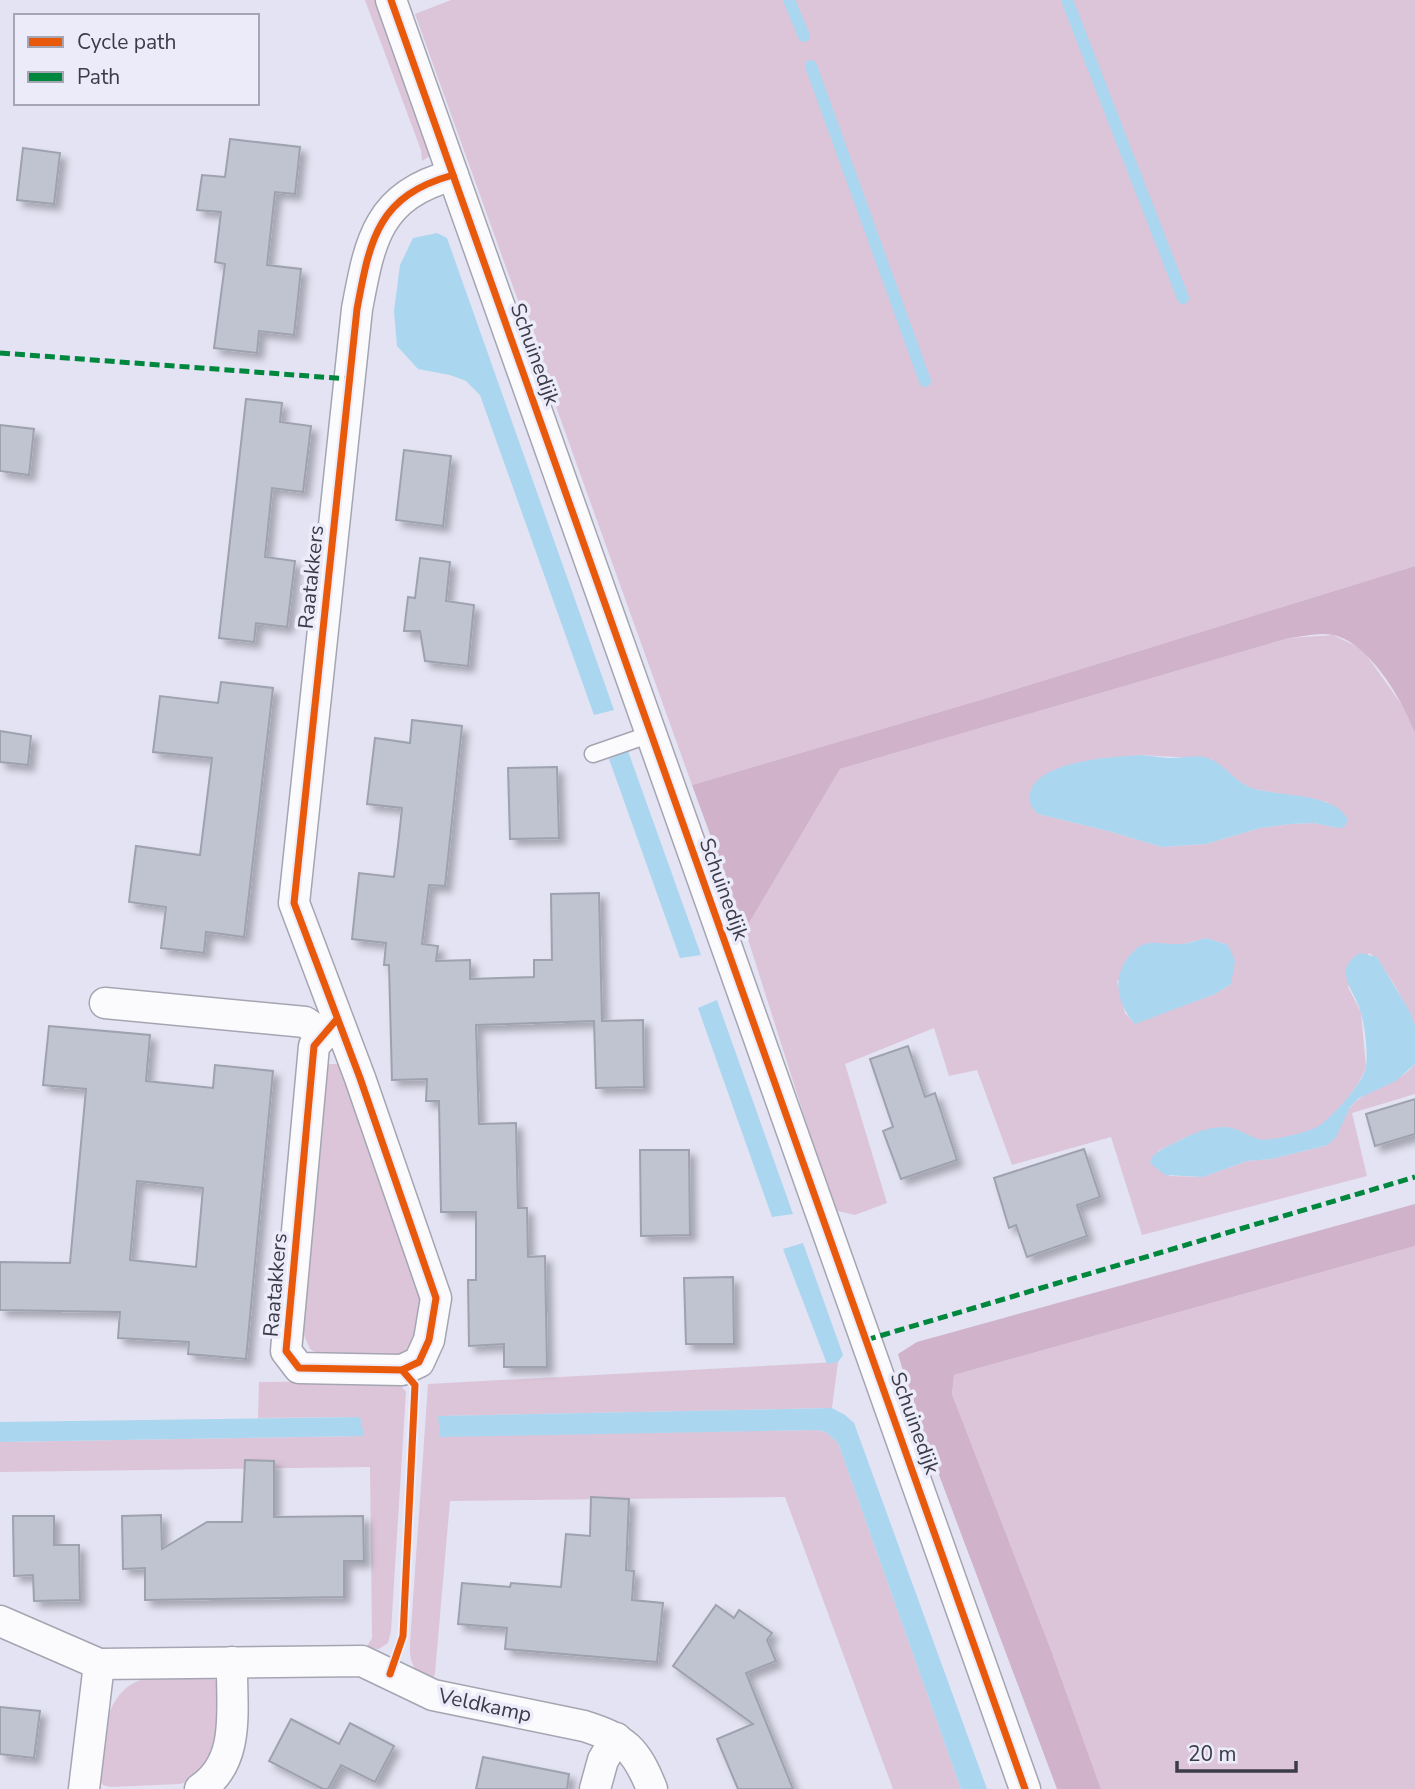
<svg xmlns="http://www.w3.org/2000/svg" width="1415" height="1789" viewBox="0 0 1415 1789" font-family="'Nunito Sans',sans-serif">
  <defs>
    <filter id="shadow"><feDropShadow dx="6" dy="6" stdDeviation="3.5" flood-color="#0004"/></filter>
  </defs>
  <rect width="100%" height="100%" fill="#e3e3f3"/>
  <g fill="#dcc5d9" fill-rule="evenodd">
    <polygon points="365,0 381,0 434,153 422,161 421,150"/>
    <polygon points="451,0 1415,0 1415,566 987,698 692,785 415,14"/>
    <path d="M1333,635L1362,649L1407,712L1415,733V1026C1409,1010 1383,960 1369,953L1348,987L1361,1012L1366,1067C1360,1086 1336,1114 1320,1126C1311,1132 1275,1141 1263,1140C1246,1139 1237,1126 1217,1128C1194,1131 1178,1142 1158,1151L1169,1176L1203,1177L1247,1161L1271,1159L1328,1145C1337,1130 1345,1109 1359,1099C1377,1085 1400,1083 1415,1064V1094L1352,1113L1367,1176L1142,1235L1111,1137L1012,1165L977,1070L949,1076L934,1028L845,1064L887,1203L855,1215L834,1210L745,930L840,769L1289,638ZM1141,755L1211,759L1236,780L1253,789L1327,802L1339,828L1313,823L1290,824L1260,828L1206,844L1162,847L1108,831L1038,814L1055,770L1096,759ZM1206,938L1228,945L1231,984L1215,994L1135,1023L1125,1013L1117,981L1172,944H1184Z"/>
    <polygon points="329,1064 343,1064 422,1295 422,1321 405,1352 391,1359 324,1357 310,1349 301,1328 324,1074"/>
    <polygon points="1415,1246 1415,1789 1101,1789 1051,1650 952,1394 954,1375"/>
    <path d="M838,1362L832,1408L439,1416L440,1436L816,1430L826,1432L838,1443L961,1789H893L785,1497L450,1501L435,1673L432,1682C414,1672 409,1664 410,1643L428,1384Z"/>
    <polygon points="394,1381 400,1384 406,1392 391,1631 388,1643 379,1649 366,1648 372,1638 370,1467 0,1472 0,1442 363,1436 360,1417 258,1418 259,1382"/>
    <path d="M210,1676L218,1682L220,1743L196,1779L180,1784L110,1787L103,1785L99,1779C103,1740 102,1683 154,1677C172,1675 192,1677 210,1676Z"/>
  </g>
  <g fill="#d0b3ca">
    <path d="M1415,566V733C1403,701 1369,642 1333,635C1320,632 1302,637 1289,638L840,769L745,930L692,785L987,698Z"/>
    <polygon points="1415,1204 1415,1246 954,1375 952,1394 1051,1650 1101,1789 1057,1789 915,1411 898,1354 917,1342"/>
  </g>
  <g fill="#abd6ef">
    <polygon points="437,233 447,238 614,710 594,715 480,395 466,381 450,375 418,369 397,346 394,311 400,265 413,238"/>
    <polygon points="628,751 701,955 680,958 609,759"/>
    <path d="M1141,755C1150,756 1159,757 1168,758C1181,759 1198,753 1210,759C1227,766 1236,784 1255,789C1280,796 1337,793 1348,820L1344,827L1339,828L1313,823L1290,824L1260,828L1206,844L1162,847L1108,831L1038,814C1030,807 1028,800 1031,790C1043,760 1113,757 1141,755Z"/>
    <path d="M1206,938L1228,945L1235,961L1231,984L1215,994L1135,1024C1117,1004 1111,977 1130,955C1134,951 1137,947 1142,945C1154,940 1167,945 1180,944C1189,944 1197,940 1206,938Z"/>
    <path d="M1360,953L1377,957L1410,1012L1415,1026V1064L1396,1081L1359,1098L1350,1107L1336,1137L1328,1145L1271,1159L1247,1161L1203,1177L1165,1175L1150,1163C1152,1153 1160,1151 1168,1146C1188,1137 1200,1128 1223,1127C1237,1127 1246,1135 1258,1139C1269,1142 1311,1132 1320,1125C1334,1115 1363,1083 1366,1067C1368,1051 1365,1028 1361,1013C1356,991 1330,971 1360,953Z"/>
    <polygon points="717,1000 793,1214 772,1217 698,1008"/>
    <polygon points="803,1243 843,1355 838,1362 827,1364 783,1249"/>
    <polygon points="832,1408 845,1415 854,1423 987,1789 961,1789 838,1443 826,1432 816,1430 440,1437 438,1416"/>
    <polygon points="360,1417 364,1436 0,1442 0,1422"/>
  </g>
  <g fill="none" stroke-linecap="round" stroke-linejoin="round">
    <g stroke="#abd6ef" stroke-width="12">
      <polyline points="789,0 804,36"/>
      <polyline points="1067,0 1183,298"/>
      <polyline points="811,66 925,381"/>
    </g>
  </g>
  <g fill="#bfc4d0" stroke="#9ea2ae" stroke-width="2" fill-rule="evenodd" filter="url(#shadow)">
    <polygon points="230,139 300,147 295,194 275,192 267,265 301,269 294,335 259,331 257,353 214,348 225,264 215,262 221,212 197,210 202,175 225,177"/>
    <polygon points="23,148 60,153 54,204 17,200"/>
    <polygon points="246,399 282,403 280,422 311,426 303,492 272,488 265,557 295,561 287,627 256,623 254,642 219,638"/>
    <polygon points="0,425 34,429 29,475 0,471"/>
    <polygon points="404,450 451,456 443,526 396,520"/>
    <polygon points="420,558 450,562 446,601 474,605 468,666 425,661 420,631 404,631 408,597 415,598"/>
    <polygon points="221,682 273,688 244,937 206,932 204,953 161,948 166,907 129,902 136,846 200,855 212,758 153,752 160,696 218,703"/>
    <polygon points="412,720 462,726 445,886 429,885 422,944 438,946 436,961 470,960 470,979 534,977 534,960 552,960 551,894 599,893 602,1021 643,1020 644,1087 596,1088 594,1021 476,1025 479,1124 516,1123 518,1208 527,1208 528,1257 545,1256 547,1367 504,1367 504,1344 469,1346 468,1280 476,1280 476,1212 441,1212 439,1101 426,1101 427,1079 392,1080 389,965 384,965 386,943 352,939 359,873 394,877 398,845 402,808 367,804 375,738 410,743"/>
    <polygon points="0,731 31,736 28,765 0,762"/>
    <polygon points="557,767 559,838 510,839 508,768"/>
    <path d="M49,1026L150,1035L146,1081L213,1088L215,1065L273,1071L246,1359L188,1354L189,1342L118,1338L120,1312L0,1310V1262L70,1263L86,1089L43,1085ZM137,1181L203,1188L196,1267L130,1260Z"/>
    <polygon points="908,1046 925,1097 935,1093 957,1160 901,1179 883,1131 893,1127 870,1059"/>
    <polygon points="1415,1099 1415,1134 1375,1146 1366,1114"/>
    <polygon points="1084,1149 1100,1197 1077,1205 1087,1236 1027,1257 1016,1225 1009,1228 994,1178"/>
    <polygon points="640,1150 689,1150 690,1235 641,1236"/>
    <polygon points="733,1277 734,1344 686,1344 684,1278"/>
    <polygon points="245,1460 274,1461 274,1517 363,1516 364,1561 344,1561 344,1597 145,1600 145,1568 123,1569 122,1516 161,1515 162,1549 207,1522 242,1522"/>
    <polygon points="591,1497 629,1499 626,1570 634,1571 632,1600 663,1603 657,1662 505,1649 507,1628 458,1624 462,1583 510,1587 511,1583 561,1587 566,1534 590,1536"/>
    <polygon points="13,1516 54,1516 54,1545 79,1545 80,1600 34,1601 33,1575 14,1576"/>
    <polygon points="716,1605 734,1618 739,1610 772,1633 767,1640 776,1661 746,1673 793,1789 738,1789 717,1739 753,1724 673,1666"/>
    <polygon points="0,1707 40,1711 34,1758 0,1754"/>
    <polygon points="291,1719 339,1744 350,1723 394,1746 375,1782 341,1765 328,1789 323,1789 269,1761"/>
    <polygon points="483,1757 569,1774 567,1789 476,1789"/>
  </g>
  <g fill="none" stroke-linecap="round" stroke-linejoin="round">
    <g stroke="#a5a5b2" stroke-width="19">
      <polyline id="service" points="593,754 651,734"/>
    </g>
    <g stroke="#a5a5b2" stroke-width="33">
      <g id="minor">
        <polyline points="391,0 1025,1789"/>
        <polyline points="105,1003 305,1022 324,1035"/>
        <path d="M337,1019L314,1046L286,1351L299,1368L402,1370L419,1362L429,1340L436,1298L360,1078L294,903L357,309C370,240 377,196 453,175"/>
        <path d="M0,1621L99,1664L362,1661L433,1695L584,1726C625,1739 636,1749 652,1789"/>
        <polyline points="84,1789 99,1664"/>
        <path d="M200,1789C242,1761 231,1707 232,1662"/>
        <polyline points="595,1789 603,1760 616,1738"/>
      </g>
    </g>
    <use href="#service" stroke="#fbfbfd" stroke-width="16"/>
    <use href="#minor" stroke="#fbfbfd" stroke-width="30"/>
    <g stroke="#00873e" stroke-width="5" stroke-dasharray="10 5" stroke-linecap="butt">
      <polyline points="0,353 349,379"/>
      <polyline points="866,1340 1415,1177"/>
    </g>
    <g stroke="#ebebfa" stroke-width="11">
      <g id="cycleway">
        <polyline points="391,0 1025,1789"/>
        <path d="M337,1019L314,1046L286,1351L299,1368L402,1370L419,1362L429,1340L436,1298L360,1078L294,903L357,309C370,240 377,196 453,175"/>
        <polyline points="390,1674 403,1636 415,1385 402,1370"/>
      </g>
    </g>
    <use href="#cycleway" stroke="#e8590c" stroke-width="7"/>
  </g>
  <g text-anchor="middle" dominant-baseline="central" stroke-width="7" stroke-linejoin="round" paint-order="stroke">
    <g font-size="21" fill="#3b3b49" stroke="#ebebfa">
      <text transform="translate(535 354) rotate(70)">Schuinedijk</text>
      <text transform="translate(311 577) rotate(-84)">Raatakkers</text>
      <text transform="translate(724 889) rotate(70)">Schuinedijk</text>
      <text transform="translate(275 1285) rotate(-85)">Raatakkers</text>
      <text transform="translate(915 1423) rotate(70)">Schuinedijk</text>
      <text transform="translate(485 1705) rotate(12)">Veldkamp</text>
    </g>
  </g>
  <rect x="14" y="14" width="245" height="91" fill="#ebebfa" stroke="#a5a5b3" stroke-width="2"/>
  <rect x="28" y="37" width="35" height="10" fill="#e8590c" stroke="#a5a5b3" stroke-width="2"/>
  <text x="77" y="49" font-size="21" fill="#3b3b49">Cycle path</text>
  <rect x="28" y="72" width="35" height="10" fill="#00873e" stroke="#a5a5b3" stroke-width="2"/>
  <text x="77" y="84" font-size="21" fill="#3b3b49">Path</text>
  <path d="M1177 1761v10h119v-10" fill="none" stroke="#3b3b49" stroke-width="3.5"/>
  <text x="1188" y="1761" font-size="21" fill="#3b3b49" stroke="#ebebfa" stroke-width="5" paint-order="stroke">20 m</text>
</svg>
